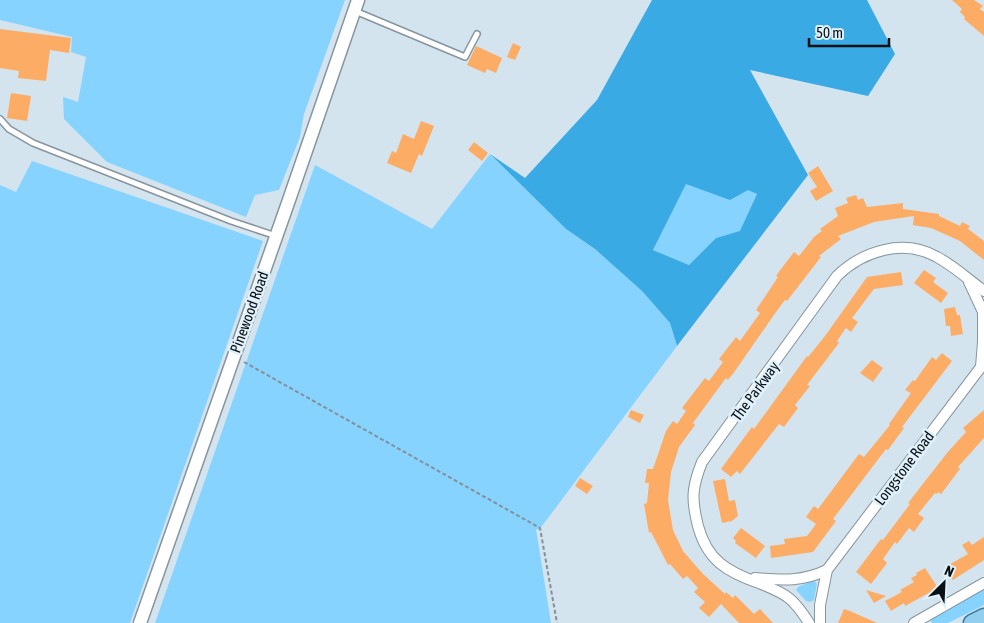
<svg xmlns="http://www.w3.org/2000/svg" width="984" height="623" viewBox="0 0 984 623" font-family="'Asap Condensed',sans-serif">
  <rect width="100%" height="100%" fill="#d3e4ee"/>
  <g fill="#86d3ff">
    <polygon points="0,0 345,0 304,114 300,137 279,190 255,195 246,217 107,162 64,119 63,97 78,102 86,57 71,52 72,37 0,20"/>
    <polygon points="490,154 566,229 595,249 643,292 670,323 677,346 539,530 536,529 551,623 155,623 315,165 432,229"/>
    <polygon points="32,161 263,241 130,623 0,623 0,185 16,192"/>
    <polygon points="686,183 730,199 748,189 757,194 741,231 716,238 689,265 653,250"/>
    <polygon points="814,580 817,584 814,600 810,602 806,601 796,590 798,587"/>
    <polygon points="984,583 984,605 948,623 932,623 928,615"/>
  </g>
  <path fill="#39aae3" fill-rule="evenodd" d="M652,0H867L895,54L868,96L750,70L808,175L677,346L670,323L643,292L595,249L566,229L490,154L525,178L597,100ZM686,184L730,200L748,190L757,194L740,231L716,238L689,265L653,250Z"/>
  <g fill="#fdac65">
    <polygon points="952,0 974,0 983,6 980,9 984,12 984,36 964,19 965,17 960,12 962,9"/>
    <polygon points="0,29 71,38 69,53 50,50 46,81 18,78 19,71 0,68"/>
    <polygon points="513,43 521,47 515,60 507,57"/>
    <polygon points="476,46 502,58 496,73 487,69 485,73 467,65"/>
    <polygon points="11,93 31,96 27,121 7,118"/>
    <polygon points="421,121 434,126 422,156 419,154 411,173 387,163 392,151 396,153 403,134 414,139"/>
    <polygon points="474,142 488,153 482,161 468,150"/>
    <polygon points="818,166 833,191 816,201 810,191 817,187 808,173"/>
    <polygon points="856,195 858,200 863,198 867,207 903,203 903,209 939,214 939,216 960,226 962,222 970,226 968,229 984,241 984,260 960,241 931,228 913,225 914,216 874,222 838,236 841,239 819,256 821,257 787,301 785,300 776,312 735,371 728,380 726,378 693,423 695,425 679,447 671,472 668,500 673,530 683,551 703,574 725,594 726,592 733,598 735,595 754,614 760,609 773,623 739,623 721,604 709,617 699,608 705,602 694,592 698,588 687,576 683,579 670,564 668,565 651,532 649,533 644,504 647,503 649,483 645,483 647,469 653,469 666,431 673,421 677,424 686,411 682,408 705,378 709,381 723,362 719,359 736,337 740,341 760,313 756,310 778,277 776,276 781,269 794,252 799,256 814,237 822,231 820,229 838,216 835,208 848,203 846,198"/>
    <polygon points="924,270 936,278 933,282 948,293 941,303 914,283"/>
    <polygon points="901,272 903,285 874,289 852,318 858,322 851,332 846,328 837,341 839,343 807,385 810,386 795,405 798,408 784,427 779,424 740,474 737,471 731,477 721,469 752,427 754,429 807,356 808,357 825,336 867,277"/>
    <polygon points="955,307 957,315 960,315 963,334 951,336 950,326 946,326 944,309"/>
    <polygon points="942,353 952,361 902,427 904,428 888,450 886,449 833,519 836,521 813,552 771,558 770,546 785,544 784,539 807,536 816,524 806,517 814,506 818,509 859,454 864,457 890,425 889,424 911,393 905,390 913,380 915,381 932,357 936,360"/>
    <polygon points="872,360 883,368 873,382 860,373"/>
    <polygon points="631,410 644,415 640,423 628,417"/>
    <polygon points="984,410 984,438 958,467 960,469 941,494 938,492 937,494 935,493 918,514 924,518 914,532 909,528 897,544 895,542 883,559 887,563 871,584 856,572 881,539 883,540 910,504 908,503 947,453 966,432 963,428"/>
    <polygon points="580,478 593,486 587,494 575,486"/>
    <polygon points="725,479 729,501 735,500 738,516 732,521 722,523 713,481"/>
    <polygon points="741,528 765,546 756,558 735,543 736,541 733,538"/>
    <polygon points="984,537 984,560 953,580 945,567 968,554 962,545 969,541 972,545"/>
    <polygon points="925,568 938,588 905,606 904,603 891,611 885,601 902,592 900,590 914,582 911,578 917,575 916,573"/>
    <polygon points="866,590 886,596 874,603"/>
    <polygon points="844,609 850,611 877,623 838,623"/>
  </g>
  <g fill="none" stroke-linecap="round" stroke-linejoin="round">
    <g stroke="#86959e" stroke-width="8">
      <g id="service">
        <polyline points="355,11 465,57 477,34"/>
        <polyline points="0,119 9,129 33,143 231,221 276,236"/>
      </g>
    </g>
    <g stroke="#86959e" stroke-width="12">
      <g id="minor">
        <polyline points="969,282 983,312 983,342 981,367"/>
        <path d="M755,578C782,580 802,582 827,570"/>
        <path d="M809,623C804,615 797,605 790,599C782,592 769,587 759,583C727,572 707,560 698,526C691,499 692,487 702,462L837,276C863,251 903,238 937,257C954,266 969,280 984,291"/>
        <polyline points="820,623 820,605 827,570 981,367 984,366"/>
        <polyline points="914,623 984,583"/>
      </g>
    </g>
    <g stroke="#86959e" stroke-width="15">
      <polyline id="tertiary" points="140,623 289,200 358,0"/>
    </g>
    <g stroke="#33779a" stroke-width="19">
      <polyline id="primary" points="972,623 984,617"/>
    </g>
    <polyline stroke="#849097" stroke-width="2" stroke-dasharray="4 2.5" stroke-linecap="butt" points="244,362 540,528 557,623"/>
    <use href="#service" stroke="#fff" stroke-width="5"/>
    <use href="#minor" stroke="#fff" stroke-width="10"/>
    <use href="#tertiary" stroke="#fff" stroke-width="12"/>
    <use href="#primary" stroke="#92ceee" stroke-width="16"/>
  </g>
  <g text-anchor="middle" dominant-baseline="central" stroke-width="5" stroke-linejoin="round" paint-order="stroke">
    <g font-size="15" fill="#0b1013" stroke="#e0f1fb">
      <text transform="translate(249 312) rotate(-70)">Pinewood Road</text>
      <text transform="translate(755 391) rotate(-54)">The Parkway</text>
      <text transform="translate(904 468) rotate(-53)">Longstone Road</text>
    </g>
  </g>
  <g transform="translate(944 583) rotate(24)" stroke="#e0f1fb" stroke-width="4" paint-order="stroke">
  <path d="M0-4L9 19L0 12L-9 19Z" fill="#0b1013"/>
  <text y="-8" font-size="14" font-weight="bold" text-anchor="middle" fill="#0b1013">N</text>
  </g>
  <path d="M809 38v8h80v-8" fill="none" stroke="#0b1013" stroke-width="2.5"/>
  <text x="816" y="38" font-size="15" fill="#0b1013" stroke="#e0f1fb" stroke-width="4" paint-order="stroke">50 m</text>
</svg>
